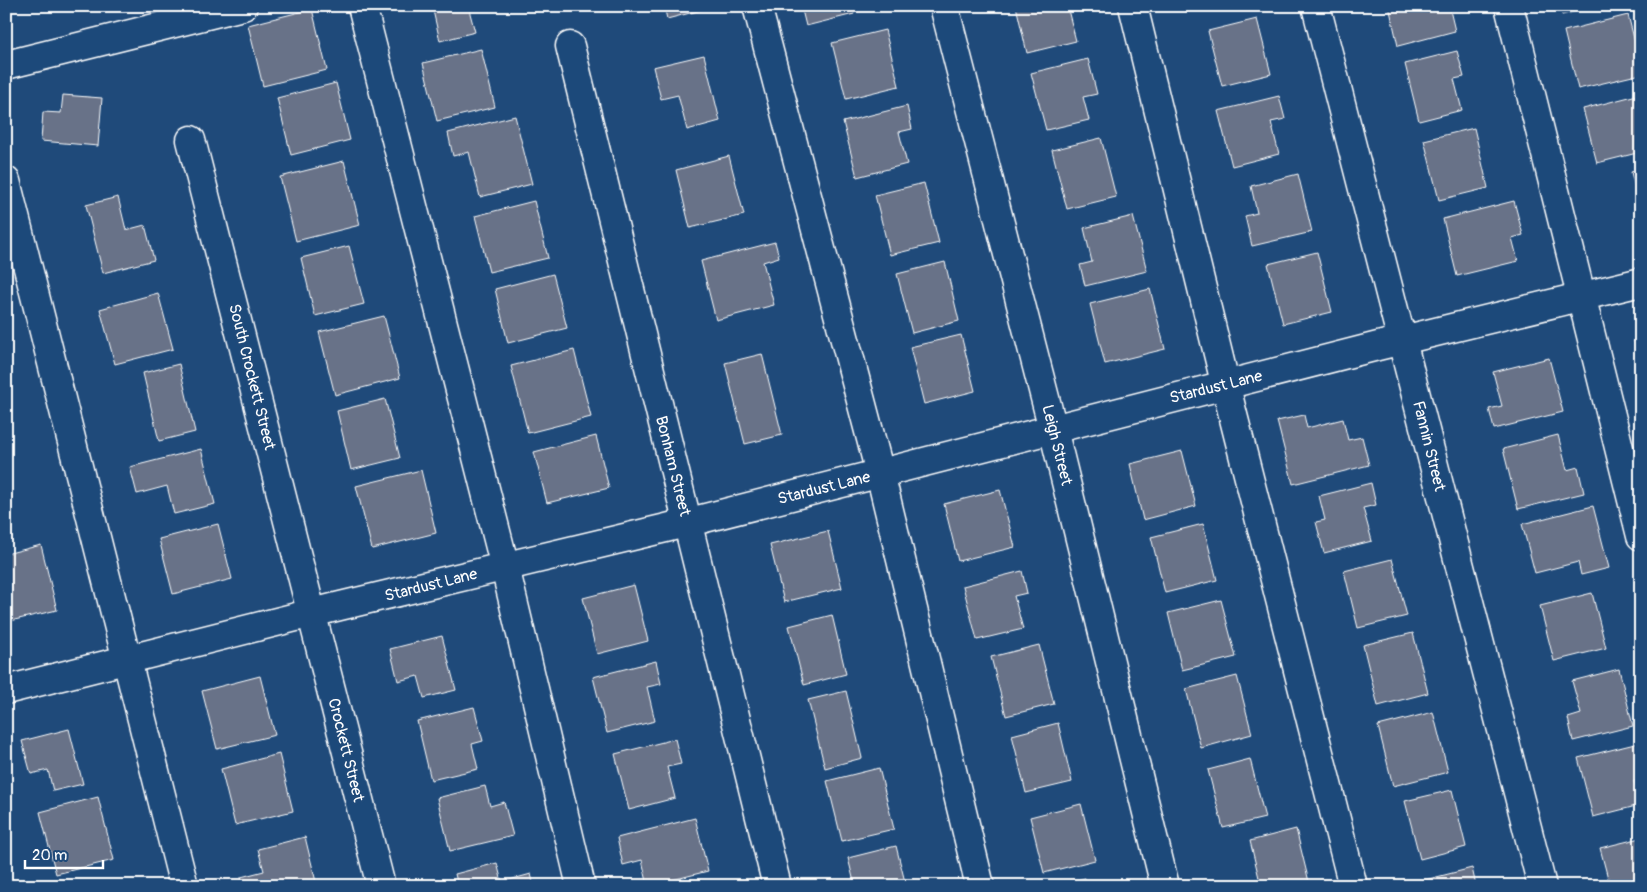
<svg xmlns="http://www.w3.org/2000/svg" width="1647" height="892" viewBox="0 0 1647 892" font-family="Pangolin,sans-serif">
  <rect width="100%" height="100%" fill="#1f4a7a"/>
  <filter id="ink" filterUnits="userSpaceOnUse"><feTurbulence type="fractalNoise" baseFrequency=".02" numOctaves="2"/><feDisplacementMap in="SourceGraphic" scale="10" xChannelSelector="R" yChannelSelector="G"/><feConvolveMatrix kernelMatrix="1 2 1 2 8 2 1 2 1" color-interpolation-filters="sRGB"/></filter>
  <g filter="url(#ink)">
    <g fill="#687288" stroke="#fff">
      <polygon points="432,6 468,6 475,32 440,41"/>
      <polygon points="664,6 717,6 667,19"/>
      <polygon points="801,6 852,6 854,14 806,26"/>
      <polygon points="1016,6 1067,6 1076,41 1027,53"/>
      <polygon points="1205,6 1226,6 1206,11"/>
      <polygon points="1389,6 1449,6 1455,31 1398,46"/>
      <polygon points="1560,6 1596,6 1562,15"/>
      <polygon points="312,9 327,70 263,86 248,25"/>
      <polygon points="1628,15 1641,66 1641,74 1578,89 1564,31"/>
      <polygon points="1257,19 1271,74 1222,86 1208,31"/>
      <polygon points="885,30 899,86 846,99 832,43"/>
      <polygon points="481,49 495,107 437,121 423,63"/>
      <polygon points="1457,51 1464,77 1454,79 1462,110 1419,121 1405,64"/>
      <polygon points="704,55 720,121 687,130 678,95 661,99 653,67"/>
      <polygon points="1088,59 1097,94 1083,97 1089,120 1046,130 1031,73"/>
      <polygon points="336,83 350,140 291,155 277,98"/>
      <polygon points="1641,94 1641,152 1597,163 1583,109"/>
      <polygon points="63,95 102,98 98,146 41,141 43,112 61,113"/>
      <polygon points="1279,96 1285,119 1271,122 1279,154 1232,166 1218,111"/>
      <polygon points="907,106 912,129 899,132 907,164 857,177 843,122"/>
      <polygon points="515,116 532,184 480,197 469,152 453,156 448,133"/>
      <polygon points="1474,128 1488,188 1439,200 1424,140"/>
      <polygon points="1101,138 1116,197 1067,209 1052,150"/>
      <polygon points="729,156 744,215 690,228 676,170"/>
      <polygon points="344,161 360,225 296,241 280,177"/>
      <polygon points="1641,169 1641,212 1631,172"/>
      <polygon points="1298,174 1312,232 1252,246 1245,216 1257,213 1251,186"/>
      <polygon points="924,183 939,243 890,255 875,195"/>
      <polygon points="118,197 126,230 145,225 154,260 103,273 86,205"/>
      <polygon points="534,201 548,258 489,272 475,216"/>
      <polygon points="1514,201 1523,235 1512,238 1518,261 1457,276 1443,219"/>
      <polygon points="1133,216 1147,271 1085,286 1080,265 1092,262 1084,228"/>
      <polygon points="775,242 779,257 763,262 774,305 716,320 701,261"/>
      <polygon points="349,246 364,304 315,316 301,258"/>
      <polygon points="1317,252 1332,312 1283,324 1268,264"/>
      <polygon points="945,262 959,321 912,333 897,274"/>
      <polygon points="553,274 567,328 508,343 495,289"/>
      <polygon points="1150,289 1165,349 1105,364 1090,304"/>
      <polygon points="158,293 173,349 115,364 100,309"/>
      <polygon points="384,316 400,378 335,395 319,332"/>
      <polygon points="961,335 975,391 924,404 910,347"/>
      <polygon points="1641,339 1641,368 1634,341"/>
      <polygon points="574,350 591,417 528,433 511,366"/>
      <polygon points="762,354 782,435 745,444 725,363"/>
      <polygon points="1549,358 1563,412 1494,429 1489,409 1502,406 1493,372"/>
      <polygon points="179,364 195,432 159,441 143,373"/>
      <polygon points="385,399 400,458 351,470 337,411"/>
      <polygon points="1304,415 1307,428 1343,419 1348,440 1362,437 1369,465 1293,484 1277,421"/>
      <polygon points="1558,435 1567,470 1578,467 1584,493 1518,509 1503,449"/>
      <polygon points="596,436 609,488 547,503 534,452"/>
      <polygon points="201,449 215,504 174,514 167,486 137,494 130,467"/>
      <polygon points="1182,451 1196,506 1143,520 1130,464"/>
      <polygon points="421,470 436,533 372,549 356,486"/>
      <polygon points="1371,483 1376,505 1363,508 1372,541 1324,553 1316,522 1325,520 1319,496"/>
      <polygon points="1000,490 1015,547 958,561 944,504"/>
      <polygon points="1593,506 1609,568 1581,575 1578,562 1535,573 1522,524"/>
      <polygon points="218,524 232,579 173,594 159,539"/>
      <polygon points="1203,524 1217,580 1165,593 1151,537"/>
      <polygon points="828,531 842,588 784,602 770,545"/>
      <polygon points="41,545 57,610 6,622 6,554"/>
      <polygon points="1392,559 1407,616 1358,628 1344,571"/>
      <polygon points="1022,571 1027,593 1014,596 1023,629 977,640 963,586"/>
      <polygon points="634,585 648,641 597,654 583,598"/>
      <polygon points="1592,593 1606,648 1554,661 1540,606"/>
      <polygon points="1221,600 1236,657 1182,670 1168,613"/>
      <polygon points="832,615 846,674 804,685 789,626"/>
      <polygon points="1413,633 1428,693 1378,706 1363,645"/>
      <polygon points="442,636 456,690 424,698 418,676 398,681 390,649"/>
      <polygon points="1039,645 1054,704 1006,716 991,657"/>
      <polygon points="656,661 661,684 647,687 655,721 607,733 593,677"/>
      <polygon points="1619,669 1633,726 1573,741 1568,718 1581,714 1572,681"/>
      <polygon points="260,676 275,735 217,749 202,691"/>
      <polygon points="1237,676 1252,734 1201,748 1186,689"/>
      <polygon points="846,691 862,758 825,768 808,700"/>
      <polygon points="474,707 483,741 472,744 478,769 431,780 417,721"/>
      <polygon points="1433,712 1448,772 1393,786 1378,726"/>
      <polygon points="1058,723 1072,782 1026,793 1012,735"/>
      <polygon points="69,729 83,784 53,791 48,770 31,774 22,741"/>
      <polygon points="675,739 681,764 667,767 675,798 629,810 615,754"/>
      <polygon points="1639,743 1641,749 1641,779 1634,781 1640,805 1593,817 1578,758"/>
      <polygon points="279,754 293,811 235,825 221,769"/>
      <polygon points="1250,759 1265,818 1223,828 1208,770"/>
      <polygon points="879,768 894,829 842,841 827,781"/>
      <polygon points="485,786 490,806 504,802 513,836 450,851 437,798"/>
      <polygon points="1452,790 1466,847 1420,859 1405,801"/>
      <polygon points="98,797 114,860 56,874 40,812"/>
      <polygon points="1081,804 1095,860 1044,873 1030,817"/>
      <polygon points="695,818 708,871 648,886 642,860 623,865 617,838"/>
      <polygon points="1296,829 1310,886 1261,886 1250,841"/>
      <polygon points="305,837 317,886 243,886 241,877 264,871 258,849"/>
      <polygon points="1641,838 1641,882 1626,886 1610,886 1600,848"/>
      <polygon points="896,846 906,886 855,886 848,858"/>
      <polygon points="497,863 502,882 531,874 534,886 458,886 455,874"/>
      <polygon points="1472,868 1476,886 1422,886 1421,881"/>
      <polygon points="1085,878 1087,886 1054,886"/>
    </g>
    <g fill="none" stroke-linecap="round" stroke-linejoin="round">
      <g stroke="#fff" stroke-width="31">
        <g id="minor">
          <polyline points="362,6 505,567 581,886"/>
          <polyline points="757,6 880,473 980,886"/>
          <polyline points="944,6 1053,429 1165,886"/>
          <polyline points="1133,6 1232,411 1353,886"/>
          <polyline points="1316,6 1542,886"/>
          <polyline points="1509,6 1641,536"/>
          <polyline points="570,46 777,886"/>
          <polyline points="6,65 243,6"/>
          <polyline points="191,140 381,886"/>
          <polyline points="6,181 184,886"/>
          <polyline points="6,690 340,606 666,528 1378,346 1641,282"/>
        </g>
      </g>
      <use href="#minor" stroke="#1f4a7a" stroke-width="28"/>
    </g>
  </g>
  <g text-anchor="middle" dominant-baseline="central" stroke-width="5" stroke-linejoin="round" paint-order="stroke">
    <g font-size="16" fill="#fff" stroke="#1f4a7a">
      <text transform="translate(252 377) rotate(76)">South Crockett Street</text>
      <text transform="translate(1216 387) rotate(-14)">Stardust Lane</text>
      <text transform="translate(1057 445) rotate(76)">Leigh Street</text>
      <text transform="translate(1429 446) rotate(76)">Fannin Street</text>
      <text transform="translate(673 466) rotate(76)">Bonham Street</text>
      <text transform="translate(824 488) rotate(-14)">Stardust Lane</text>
      <text transform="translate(431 585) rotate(-14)">Stardust Lane</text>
      <text transform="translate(346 750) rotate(76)">Crockett Street</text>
    </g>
  </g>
  <rect width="1647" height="892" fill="none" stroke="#1f4a7a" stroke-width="25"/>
  <rect x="12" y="12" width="1622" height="867" fill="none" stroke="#fff" stroke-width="2" filter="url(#ink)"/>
  <path d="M25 860v8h78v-8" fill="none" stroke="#ffffff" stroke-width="2.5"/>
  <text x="32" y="860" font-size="15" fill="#ffffff" stroke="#1f4a7a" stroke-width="4" paint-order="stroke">20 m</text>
</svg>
